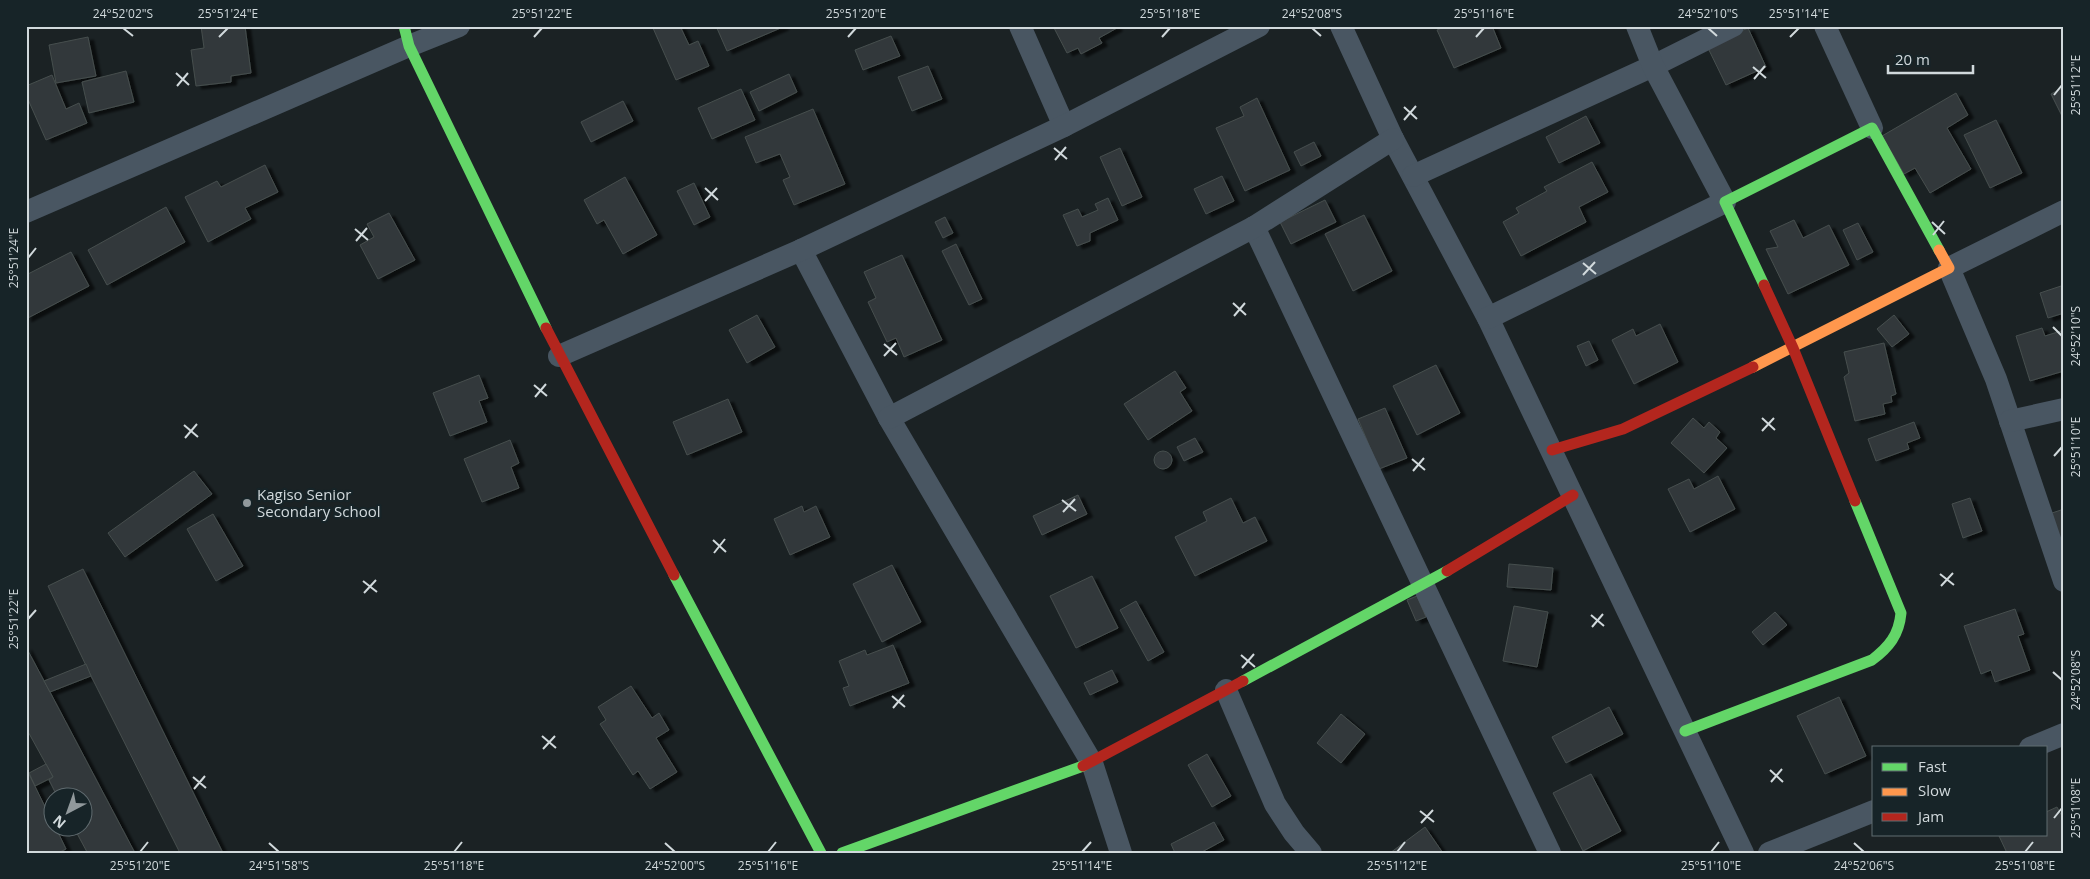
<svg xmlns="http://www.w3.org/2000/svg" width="2090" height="879" viewBox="0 0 2090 879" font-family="'Open Sans',sans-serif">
  <defs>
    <filter id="shadow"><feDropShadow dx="5.5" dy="3" stdDeviation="1" flood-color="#0009"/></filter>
  </defs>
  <rect width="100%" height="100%" fill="#1b2224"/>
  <g fill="#33393a" stroke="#464e4e" filter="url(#shadow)">
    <polygon points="201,26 245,26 251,73 231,76 231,82 196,86 191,50 204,48"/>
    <polygon points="657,26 680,26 689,45 698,41 709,66 676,80 653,28"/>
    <polygon points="716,26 783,26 783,27 727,51"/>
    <polygon points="1053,26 1116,26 1117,28 1099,38 1102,43 1081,54 1078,48 1067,53"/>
    <polygon points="1446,26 1492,26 1501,48 1454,68 1437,30"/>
    <polygon points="1748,28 1766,67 1726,85 1707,46"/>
    <polygon points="891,36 900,56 863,70 855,50"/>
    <polygon points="88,37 96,76 56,83 49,45"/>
    <polygon points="928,66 942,99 912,111 898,77"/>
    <polygon points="126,71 134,102 89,113 82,82"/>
    <polygon points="789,74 797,92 759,111 750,92"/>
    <polygon points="52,75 66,109 79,103 87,123 46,140 26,95 26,86"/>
    <polygon points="2064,87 2064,120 2051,94"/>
    <polygon points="741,89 755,120 712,139 698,108"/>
    <polygon points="1956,93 1968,115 1947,128 1971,169 1930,193 1915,168 1904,174 1882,136"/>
    <polygon points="1257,98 1290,170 1245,191 1216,128 1244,116 1240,107"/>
    <polygon points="623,101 633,121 591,142 581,122"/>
    <polygon points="813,109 845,184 794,205 783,180 790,177 780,154 756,163 745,137"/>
    <polygon points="1586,116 1600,143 1559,163 1546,137"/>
    <polygon points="1996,120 2022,173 1990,188 1964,135"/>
    <polygon points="1314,142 1321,156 1301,166 1294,152"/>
    <polygon points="1120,148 1142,197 1122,206 1100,157"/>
    <polygon points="1592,162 1608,192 1579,207 1586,222 1521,256 1503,222 1519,213 1516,208 1547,191 1544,187"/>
    <polygon points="265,165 278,192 245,208 251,219 208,242 185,197 217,181 221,187"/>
    <polygon points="1222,176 1234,201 1206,214 1194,189"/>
    <polygon points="625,177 657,235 623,254 604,220 597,224 584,200"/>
    <polygon points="694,183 710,217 694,225 677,191"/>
    <polygon points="1108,198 1118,220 1090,233 1090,241 1077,246 1063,215 1078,209 1082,217 1098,210 1095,204"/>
    <polygon points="1325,200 1336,222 1291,244 1280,222"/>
    <polygon points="166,207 185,242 107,285 88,250"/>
    <polygon points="389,213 415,260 378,279 360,245 374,237 367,224"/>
    <polygon points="1364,215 1392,271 1353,291 1325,234"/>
    <polygon points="945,217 953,233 943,238 935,222"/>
    <polygon points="1794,220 1803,238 1829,225 1849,265 1788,294 1766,249 1778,247 1770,231"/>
    <polygon points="1858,223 1873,252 1857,260 1843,230"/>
    <polygon points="956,244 982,299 969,305 942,251"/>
    <polygon points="71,252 89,286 26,319 26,275"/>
    <polygon points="902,255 942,340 904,357 896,338 887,342 868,302 876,298 864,272"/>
    <polygon points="2064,285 2064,313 2048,318 2040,293"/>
    <polygon points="757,315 775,347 747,363 729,330"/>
    <polygon points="1894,315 1909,334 1892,347 1877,329"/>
    <polygon points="1660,324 1678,362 1634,384 1612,340 1633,329 1636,336"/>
    <polygon points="2042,328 2045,336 2064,330 2064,371 2030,381 2016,336"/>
    <polygon points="1589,341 1598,360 1586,366 1577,346"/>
    <polygon points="1884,343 1896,394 1891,396 1892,402 1883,404 1885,414 1855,421 1844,377 1849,373 1844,352"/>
    <polygon points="1436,365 1460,413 1417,435 1393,386"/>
    <polygon points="1175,371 1186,388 1180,392 1192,411 1148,440 1124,404"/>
    <polygon points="479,375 488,398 479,401 487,422 450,436 433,393"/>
    <polygon points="728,399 742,432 687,455 673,422"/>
    <polygon points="1385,408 1407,458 1379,469 1358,419"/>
    <polygon points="1693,418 1704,428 1709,422 1720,432 1716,438 1727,448 1704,473 1671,443"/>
    <polygon points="1914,422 1920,438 1907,443 1909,449 1876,461 1868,439"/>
    <polygon points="1195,438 1203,452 1184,461 1177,447"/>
    <polygon points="510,440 519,463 511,467 519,488 482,502 464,459"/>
    <circle cx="1163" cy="460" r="9"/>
    <polygon points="194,471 212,494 125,557 108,533"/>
    <polygon points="1718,476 1735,509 1690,532 1668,489 1689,479 1694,489"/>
    <polygon points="1078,495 1087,514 1042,535 1033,516"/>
    <polygon points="1231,498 1243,523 1255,517 1267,541 1195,576 1175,537 1207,521 1203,512"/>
    <polygon points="1970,498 1982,531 1963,538 1952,504"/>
    <polygon points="802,506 804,512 816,506 830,537 790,555 774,519"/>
    <polygon points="2064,509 2064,558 2046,515"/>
    <polygon points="213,514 243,566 216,581 187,529"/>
    <polygon points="1509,564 1553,568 1551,590 1507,587"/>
    <polygon points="892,565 921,622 882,642 853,584"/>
    <polygon points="83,569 223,853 180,853 91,676 48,586"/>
    <polygon points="1092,576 1118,628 1076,648 1050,596"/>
    <polygon points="1417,596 1426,617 1416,621 1407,600"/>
    <polygon points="1136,601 1164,652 1148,661 1120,610"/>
    <polygon points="1514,606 1548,612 1537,667 1503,661"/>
    <polygon points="2015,609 2024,634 2018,636 2030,670 1995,682 1991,670 1981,674 1964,626"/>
    <polygon points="1775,612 1787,625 1763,645 1752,632"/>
    <polygon points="893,645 909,683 850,706 843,688 849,686 839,661 865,650 867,655"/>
    <polygon points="26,647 50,692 135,853 85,853 87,852 73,826 82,826 82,796 57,796 49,780 53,777 26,728"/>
    <polygon points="86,664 91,676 50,692 44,681"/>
    <polygon points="1112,670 1118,682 1090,695 1084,683"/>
    <polygon points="631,686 652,718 659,713 669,730 656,738 677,772 650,789 638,771 633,775 600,724 606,720 598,707"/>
    <polygon points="1839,697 1866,756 1825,774 1797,716"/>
    <polygon points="1609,707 1623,734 1566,763 1552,737"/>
    <polygon points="1341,714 1365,734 1341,763 1317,743"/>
    <polygon points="1207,754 1231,796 1212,807 1188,765"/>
    <polygon points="46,764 53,777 35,786 29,773"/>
    <polygon points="26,768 52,821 52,826 55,826 66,849 58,853 26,853"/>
    <polygon points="1591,774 1621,831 1583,851 1553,793"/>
    <polygon points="2057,807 2064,820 2064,853 2007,853 1999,836 2046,835 2046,812"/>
    <polygon points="1214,822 1224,840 1200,853 1175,853 1171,844"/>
    <polygon points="1425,827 1443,853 1390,853"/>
  </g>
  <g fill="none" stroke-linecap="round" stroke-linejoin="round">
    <g stroke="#495662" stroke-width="22">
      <polyline points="1020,26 1064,126"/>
      <polyline points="1341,26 1393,139 1488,318 1743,853"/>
      <polyline points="1825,26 1872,128"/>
      <polyline points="1413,176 1653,66 1733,26"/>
      <polyline points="2064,211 1949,268 1996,379 2064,581"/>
      <polyline points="26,212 409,46 459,26"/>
      <polyline points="1254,227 1550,853"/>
      <polyline points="801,250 889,418 1092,763 1121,853"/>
      <polyline points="1488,318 1725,202 1653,66 1637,26"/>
      <polyline points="559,356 801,250 1064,126 1259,26"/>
      <polyline points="889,418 1254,227 1393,139"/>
      <polyline points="2010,421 2064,409"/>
      <polyline points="1226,690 1275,804 1294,833 1311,853"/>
      <polyline points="2030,748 2064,734"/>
      <polyline points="1769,853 1874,811"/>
    </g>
    <g stroke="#63d668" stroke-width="11">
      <polyline points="404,26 409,46 546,328"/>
      <polyline points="1764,285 1725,202 1872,128 1939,250"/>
      <polyline points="674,575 821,853"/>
      <polyline points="1243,681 1447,571"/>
      <path d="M1685,731L1872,660C1889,647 1899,635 1901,613L1855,501"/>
      <polyline points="842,853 1083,766"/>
    </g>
    <polyline stroke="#ff974d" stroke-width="11" points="1753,367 1949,268 1939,250"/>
    <g stroke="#b3261e" stroke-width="11">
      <polyline points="1764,285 1793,348 1855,501"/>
      <polyline points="546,328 674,575"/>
      <polyline points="1552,450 1623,429 1753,367"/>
      <polyline points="1447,571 1573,495"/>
      <polyline points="1083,766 1243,681"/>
    </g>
  </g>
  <path fill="none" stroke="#d1d9dc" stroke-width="2" d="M123,28L133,36M1312,28L1321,36M1708,28L1717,36M219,37L228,28M534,37L542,28M848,37L856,28M1162,37L1170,28M1476,37L1484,28M1790,37L1799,28M1753,67L1766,78M176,73L189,85M1754,79L1765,66M177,86L188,73M2054,95L2062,85M1404,107L1417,119M1404,120L1416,106M1054,148L1067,159M1055,160L1066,147M705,188L718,200M705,201L717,188M1932,222L1945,234M355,229L368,240M1933,235L1944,221M356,241L367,228M28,258L36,248M1583,263L1596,274M1583,275L1595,262M1233,303L1246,315M1234,316L1245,303M2053,327L2062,336M884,344L897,355M884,356L896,343M534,385L547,396M535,397L546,384M1762,418L1775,430M184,425L198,437M1762,431L1774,418M185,438L197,424M2054,456L2062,447M1412,459L1425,470M1413,471L1424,458M1062,500L1076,511M1063,512L1075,499M713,540L726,552M714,553L725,539M1940,574L1954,585M363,581L377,592M1941,586L1953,573M364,593L376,580M1591,615L1604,626M28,619L36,610M1592,627L1603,614M1241,655L1255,667M1242,668L1254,654M2053,672L2062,680M892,696L905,707M893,708L904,695M542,736L556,748M543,749L555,736M1770,770L1783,782M193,777L206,788M1771,782L1782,769M194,789L205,776M1420,811L1434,822M2054,818L2062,808M1421,823L1433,810M269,843L279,852M665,843L675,852M1854,843L1864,852M140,852L148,842M454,852L462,842M768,852L776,842M1082,852L1091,842M1397,852L1405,842M1711,852L1719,842M2025,852L2033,842"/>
  <circle fill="#91999c" stroke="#172428" stroke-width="2" cx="247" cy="503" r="5"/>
  <g text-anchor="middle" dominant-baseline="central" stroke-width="4.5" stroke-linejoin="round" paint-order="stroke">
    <g font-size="15" fill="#d1d9dc" stroke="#172428" text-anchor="start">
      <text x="257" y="494">Kagiso Senior<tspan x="257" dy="17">Secondary School</tspan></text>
    </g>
  </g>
  <rect width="2090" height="879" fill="none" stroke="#172428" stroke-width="55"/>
  <rect x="1872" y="746" width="175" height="90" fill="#172428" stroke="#616c70"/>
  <rect x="1882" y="763" width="25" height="8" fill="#63d668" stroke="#616c70"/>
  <text x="1918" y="772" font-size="15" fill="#d1d9dc">Fast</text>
  <rect x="1882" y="788" width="25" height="8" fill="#ff974d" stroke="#616c70"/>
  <text x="1918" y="796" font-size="15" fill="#d1d9dc">Slow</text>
  <rect x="1882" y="813" width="25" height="8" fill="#b3261e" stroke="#616c70"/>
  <text x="1918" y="822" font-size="15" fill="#d1d9dc">Jam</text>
  <g transform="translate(68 812) rotate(221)"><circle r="24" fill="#172428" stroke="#616c70"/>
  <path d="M0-4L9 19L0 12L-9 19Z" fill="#91999c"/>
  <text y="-8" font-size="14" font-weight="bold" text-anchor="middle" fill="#d1d9dc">N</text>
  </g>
  <path d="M1888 65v8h85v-8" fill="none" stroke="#d1d9dc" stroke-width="2.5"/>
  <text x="1895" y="65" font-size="15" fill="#d1d9dc" stroke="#172428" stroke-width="4" paint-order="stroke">20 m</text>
  <rect x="28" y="28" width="2034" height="824" fill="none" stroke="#d1d9dc" stroke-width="2"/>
  <g font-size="12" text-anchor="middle" fill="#d1d9dc">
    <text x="123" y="18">24°52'02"S</text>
    <text x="228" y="18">25°51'24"E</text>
    <text x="542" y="18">25°51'22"E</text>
    <text x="856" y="18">25°51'20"E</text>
    <text x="1170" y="18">25°51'18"E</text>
    <text x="1312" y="18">24°52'08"S</text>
    <text x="1484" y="18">25°51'16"E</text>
    <text x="1708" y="18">24°52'10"S</text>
    <text x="1799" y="18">25°51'14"E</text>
    <text transform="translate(2076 85) rotate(-90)" y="4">25°51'12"E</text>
    <text transform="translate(14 258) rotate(-90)" y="4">25°51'24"E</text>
    <text transform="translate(2076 336) rotate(-90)" y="4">24°52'10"S</text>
    <text transform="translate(2076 447) rotate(-90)" y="4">25°51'10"E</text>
    <text transform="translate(14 619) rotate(-90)" y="4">25°51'22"E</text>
    <text transform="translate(2076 680) rotate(-90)" y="4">24°52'08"S</text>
    <text transform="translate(2076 808) rotate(-90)" y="4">25°51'08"E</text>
    <text x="140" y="870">25°51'20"E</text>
    <text x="279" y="870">24°51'58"S</text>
    <text x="454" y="870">25°51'18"E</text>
    <text x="675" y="870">24°52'00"S</text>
    <text x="768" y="870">25°51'16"E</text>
    <text x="1082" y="870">25°51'14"E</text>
    <text x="1397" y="870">25°51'12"E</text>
    <text x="1711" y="870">25°51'10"E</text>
    <text x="1864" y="870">24°52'06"S</text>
    <text x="2025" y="870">25°51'08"E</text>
  </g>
</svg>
